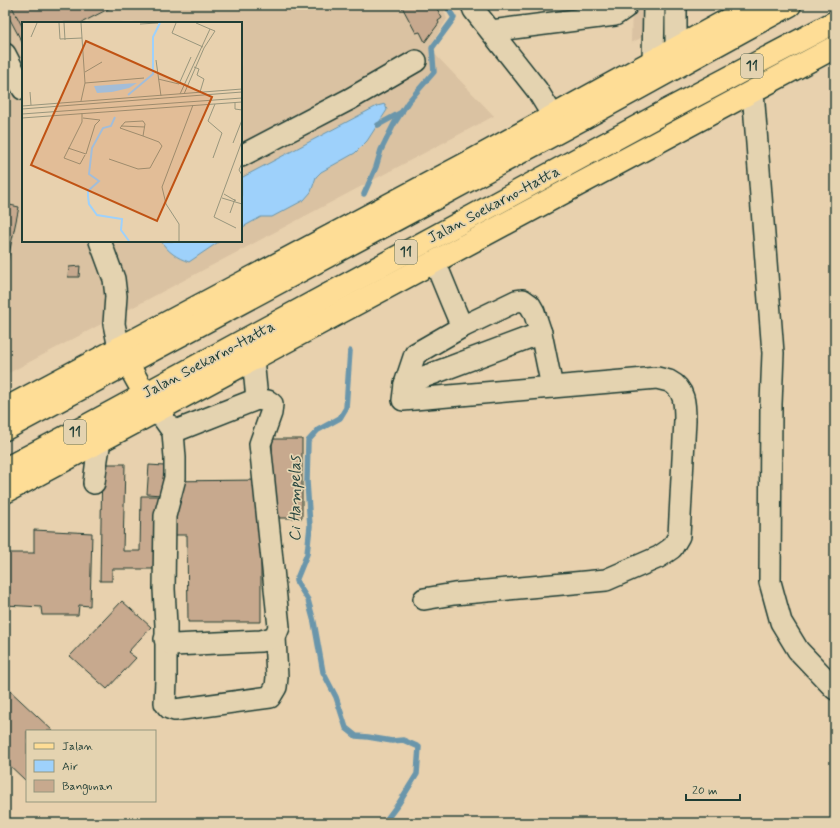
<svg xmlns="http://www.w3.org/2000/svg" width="840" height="828" viewBox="0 0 840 828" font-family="Mynerve,sans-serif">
  <rect width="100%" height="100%" fill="#e8d1ae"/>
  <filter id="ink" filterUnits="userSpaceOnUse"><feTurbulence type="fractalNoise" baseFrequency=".025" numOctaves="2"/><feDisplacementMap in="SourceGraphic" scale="8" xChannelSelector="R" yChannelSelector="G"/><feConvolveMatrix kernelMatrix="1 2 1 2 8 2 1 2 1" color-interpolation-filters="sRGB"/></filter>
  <g filter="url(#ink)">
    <g fill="#dac2a2" fill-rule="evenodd">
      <path d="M5,5H442L447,19L429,48L494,116L5,375V107L12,93L20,84L5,74ZM23,23H241V241H23Z"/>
      <polygon points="632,5 683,5 683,16 631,43"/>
    </g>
    <g fill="#9ed1fb" stroke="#6b96ab">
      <polygon points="385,104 387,110 367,141 355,153 321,172 316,177 311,192 304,200 272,217 261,217 241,228 241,178 377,106"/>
      <path d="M161,241H220L189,262C177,258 168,252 161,241Z"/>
    </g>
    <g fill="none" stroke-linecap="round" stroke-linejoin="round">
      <g stroke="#6b96ab" stroke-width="5.5">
        <polyline points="378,125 402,112"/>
        <polyline points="364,194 376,167 381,150 394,124 408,102 434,72 432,48 454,18 446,5"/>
        <polyline points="350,351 346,408 340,418 318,430 308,441 307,482 310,526 307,554 296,581 308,600 314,622 323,672 336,697 346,728 356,736 368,737 392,741 403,740 419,747 417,774 399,803 384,823"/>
      </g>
    </g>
    <g fill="#c7a98e" stroke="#1f3d34">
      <polygon points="6,5 100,5 103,9 76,23 23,23 23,44 5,10 5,6"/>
      <polygon points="11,5 114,5 114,6 81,23 23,23 23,28"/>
      <polygon points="401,5 435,5 442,18 438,21 439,23 425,42 420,32 416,33"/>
      <polygon points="5,204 19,207 5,273"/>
      <polygon points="80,266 79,277 68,277 69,267"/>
      <polygon points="272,439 302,439 302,518 273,518"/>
      <polygon points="102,464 125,464 123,551 140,551 141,496 159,496 157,569 112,569 112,581 100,581"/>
      <polygon points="149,465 164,466 162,495 147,494"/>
      <polygon points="261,480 261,622 188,622 187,535 172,535 166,481"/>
      <polygon points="34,530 92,533 90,606 79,605 78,615 42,615 41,607 5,605 5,553 34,553"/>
      <polygon points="122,601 151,627 128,652 136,658 107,689 70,656"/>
      <polygon points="5,686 53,731 27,731 27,778 25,780 5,761"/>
    </g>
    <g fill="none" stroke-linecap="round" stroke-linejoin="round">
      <g stroke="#1f3d34" stroke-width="24">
        <g id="minor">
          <polyline points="472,5 474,10 537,90 553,116"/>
          <polyline points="676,5 676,48"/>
          <polyline points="491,31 615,15 625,8 627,5"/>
          <polyline points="5,54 23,89"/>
          <polyline points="653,61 654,5"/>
          <polyline points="753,91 773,353 771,404 770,582 781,622 798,650 835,689"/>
          <polyline points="241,156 350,99 416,61"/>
          <polyline points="100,241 114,279 116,296 114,324 119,348"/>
          <polyline points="435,262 451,301 462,327"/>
          <polygon points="523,300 530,305 534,312 541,333 552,387 403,400 405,384 415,354 462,327 516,301"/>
          <polyline points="253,359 257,399"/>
          <polyline points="405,384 541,333"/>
          <polyline points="154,412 163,418 173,432 175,458 175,478 165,516 164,589 166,625 166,680 165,703 169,708 175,710 270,697 276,687 277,677 275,637"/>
          <polyline points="93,429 100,441 97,459 94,483"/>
          <path d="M424,599L454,594L606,580L659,557L672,548L679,536L685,420C685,404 685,389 669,381C665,380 661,379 657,378L552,387"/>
          <polyline points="165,639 167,642 173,645 261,641 275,637 279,627 260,444 271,413 272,404 268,401 257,399 173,432"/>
        </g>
      </g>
      <g stroke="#1f3d34" stroke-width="25">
        <g id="major">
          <polyline points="119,348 154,411"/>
          <polyline points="5,409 475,159 755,5"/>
          <polyline points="5,492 835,47"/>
        </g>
      </g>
      <g stroke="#1f3d34" stroke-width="25">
        <g id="highway">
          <path d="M5,429C197,326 390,223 582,119C652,81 721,42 790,5"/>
          <polyline points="5,469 90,424 668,110 835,22"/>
        </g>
      </g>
      <use href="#minor" stroke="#e4d3b0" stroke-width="21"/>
      <use href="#major" stroke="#fedd96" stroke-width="22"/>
      <use href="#highway" stroke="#fedd96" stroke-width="22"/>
    </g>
  </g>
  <g text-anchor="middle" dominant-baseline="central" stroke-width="3.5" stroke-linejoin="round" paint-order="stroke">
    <g fill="#e4d3b0" stroke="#5a6a59" stroke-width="1">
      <rect x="741" y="54" width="22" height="24" rx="3"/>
      <rect x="395" y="240" width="22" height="24" rx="3"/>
      <rect x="64" y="420" width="22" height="24" rx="3"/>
    </g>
    <g font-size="14" font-weight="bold" fill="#1f3d34">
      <text x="752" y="66">11</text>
      <text x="406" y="252">11</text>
      <text x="75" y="432">11</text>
    </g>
    <g font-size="15" fill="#1f3d34" stroke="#e4d3b0">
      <text transform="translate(494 205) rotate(-28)">Jalan Soekarno-Hatta</text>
      <text transform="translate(209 360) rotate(-28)">Jalan Soekarno-Hatta</text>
    </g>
    <g font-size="16" font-style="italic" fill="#25443e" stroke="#e4d3b0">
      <text transform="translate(295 499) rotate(-90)">Ci Hampelas</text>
    </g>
  </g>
  <g transform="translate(22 22)">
    <rect width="220" height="220" fill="#e8d1ae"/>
    <path d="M115,61L107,66L90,70L75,71L72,64Z" fill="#9ed1fb"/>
    <path fill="none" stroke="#9ed1fb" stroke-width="2" d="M106,73L131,52V15L138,1M93,95L89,104L81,106L70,126L67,152L77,159L66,169V174L67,182L75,193L100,197L99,208L107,219"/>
    <path fill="none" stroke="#98967d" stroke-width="1" d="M37,1L38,17L60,16M42,1L43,18M154,1L150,11L181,25M174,1L188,7M118,2L136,1M9,15L15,1M134,38L139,74M172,45L177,47L175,53L182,57L178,70M63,50L80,40M136,57L157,62L169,35M63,61L122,56M8,70L9,83M158,72L188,7L193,9L182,26L162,72M59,79L63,61L59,1M213,80V87L220,88M0,84L220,67M0,87L220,70M60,91V100L42,136L58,142L63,133M0,92L220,76M0,96L220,80M121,99L123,102L121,114L98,106L103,100ZM99,104L123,105M211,121L220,98M46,126L64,132L73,103L78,98L61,96M191,136L200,111L186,99L193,82M87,137L116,147L128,146L140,124L137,120L121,114M220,141L217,148L220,153M202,172L214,179M200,176L220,182M208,191L213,177M214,206L192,195L220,119M157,219V202L144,182L140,165L171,83"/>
    <path fill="#c05314" fill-opacity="0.15" stroke="#c05314" stroke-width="2" d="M64,19L190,75L135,199L9,143Z"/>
    <rect width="220" height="220" fill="none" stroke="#1f3d34" stroke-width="2"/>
  </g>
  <rect width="840" height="828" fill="none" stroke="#e4d3b0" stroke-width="20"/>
  <rect x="10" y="10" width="820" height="808" fill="none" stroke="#1f3d34" stroke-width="1.5" filter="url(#ink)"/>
  <rect x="26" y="730" width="130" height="72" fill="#e4d3b0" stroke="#95977e"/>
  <rect x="34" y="743" width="20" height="6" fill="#fedd96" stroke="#95977e"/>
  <text x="62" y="750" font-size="12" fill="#1f3d34">Jalan</text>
  <rect x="34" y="760" width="20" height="12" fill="#9ed1fb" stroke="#95977e"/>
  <text x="62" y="770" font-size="12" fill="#1f3d34">Air</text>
  <rect x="34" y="780" width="20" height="12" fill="#c7a98e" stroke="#95977e"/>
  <text x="62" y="790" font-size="12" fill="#1f3d34">Bangunan</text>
  <path d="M686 794v6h54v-6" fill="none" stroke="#1f3d34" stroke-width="2"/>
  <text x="692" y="794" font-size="12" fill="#1f3d34" stroke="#e4d3b0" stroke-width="3" paint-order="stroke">20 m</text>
</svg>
